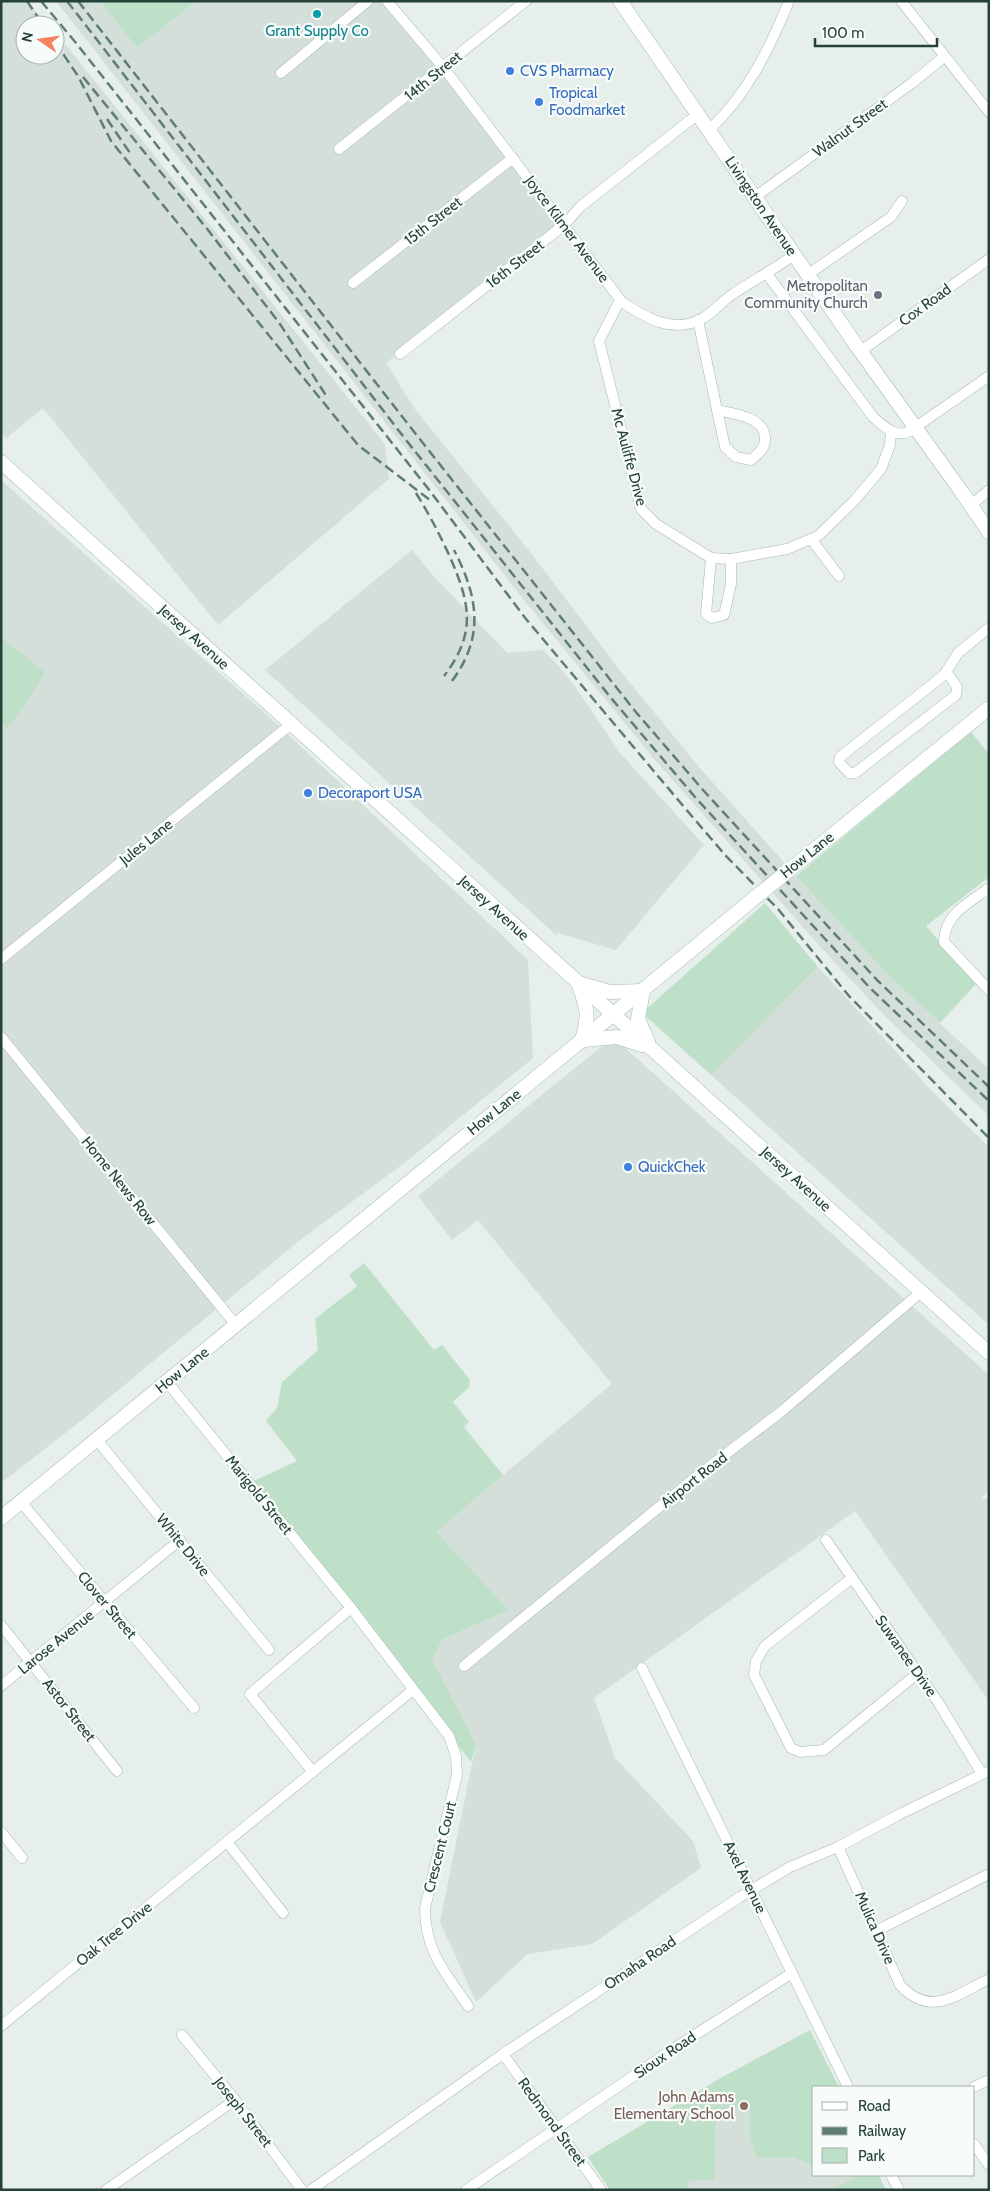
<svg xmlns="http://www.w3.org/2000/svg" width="990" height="2191" viewBox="0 0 990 2191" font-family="Cabin,sans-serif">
  <rect width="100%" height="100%" fill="#e6efeb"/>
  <g fill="#d4dfda">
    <polygon points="1,1 27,1 48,25 25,25 25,55 55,55 55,32 58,35 385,444 389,479 218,625 43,408 9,436 8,439 1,433"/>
    <polygon points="56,1 100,1 137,48 196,1 383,1 566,222 386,363 414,408 527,548 622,673 699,767 796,876 891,978 989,1069 989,1116 885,1016 834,962 655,760 524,600"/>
    <polygon points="1,480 275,722 528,960 533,1058 407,1161 299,1241 82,1420 1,1483 1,722 7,727 45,672 1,637"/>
    <polygon points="412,550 431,573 507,653 543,650 560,667 579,692 620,753 704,845 616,950 558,933 556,935 265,670"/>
    <polygon points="818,967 933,1092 989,1147 989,1325 711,1075"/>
    <polygon points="613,1037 989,1375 989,1490 981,1499 989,1499 989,1701 855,1511 594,1698 615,1758 693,1841 701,1868 592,1944 528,1954 476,2002 440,1922 476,1744 432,1659 443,1639 509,1610 435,1532 612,1384 478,1220 452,1240 418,1196"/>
    <polygon points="810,2030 814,2087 814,2175 859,2175 830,2190 610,2190 588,2157 721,2078"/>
  </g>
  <g fill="#bfe0c8">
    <polygon points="100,1 196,1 137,48"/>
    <polygon points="1,637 45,672 24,707 7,728 1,722"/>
    <polygon points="971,732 989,754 989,877 926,926 976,984 940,1023 891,978 796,876"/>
    <polygon points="765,903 818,967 711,1075 642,1013"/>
    <polygon points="364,1263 434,1350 442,1345 470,1380 469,1387 453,1402 469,1422 464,1427 503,1475 436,1532 509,1610 443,1639 432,1659 476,1744 471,1762 252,1482 297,1461 266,1421 277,1408 282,1382 318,1350 315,1319 357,1286 349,1275"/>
    <polygon points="810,2030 839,2087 814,2087 814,2166 794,2157 756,2158 753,2144 750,2143 750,2109 728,2108 716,2111 714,2180 690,2180 686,2190 610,2190 588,2157 721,2078"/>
    <polygon points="859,2175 879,2175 886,2190 830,2190"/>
  </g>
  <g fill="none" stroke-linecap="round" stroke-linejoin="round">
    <g stroke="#a8b8b2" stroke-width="11">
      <g id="street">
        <path d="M387,1L443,67L622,302C646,318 674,335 703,318C714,312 722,301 733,294C753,281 774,269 794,255"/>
        <polyline points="901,1 989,112"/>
        <polyline points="281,73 368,1"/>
        <path d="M709,130C747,95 770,48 789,1"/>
        <polyline points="339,149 526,1"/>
        <polyline points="755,197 912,83 944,57"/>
        <path d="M767,274L873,417C884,426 895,439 910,431L989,376"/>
        <polyline points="807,275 891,217 902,201"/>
        <polyline points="353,283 513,158"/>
        <polyline points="620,300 599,341 641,509 656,524 711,558 731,559 787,549 818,536 854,501 881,469 890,445 891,432"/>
        <polyline points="698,320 717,410"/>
        <polyline points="861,351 989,259"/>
        <polyline points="400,354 564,225 580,207 698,114"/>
        <path d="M717,410C733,414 763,416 765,437C766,448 759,453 751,460L736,457L725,447Z"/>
        <polyline points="971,505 989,490"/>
        <polyline points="811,539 839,576"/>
        <polyline points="711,558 706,614 712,618 724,615 731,584 731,559"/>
        <polyline points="946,671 957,687 956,695 855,773 849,773 839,762 840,757 944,675 958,653 989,628"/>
        <path d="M989,888C968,904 945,913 944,942L989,990"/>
        <polyline points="1,959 290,725"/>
        <polyline points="1,1037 236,1325"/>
        <path d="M167,1382L351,1608L449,1736L456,1756L457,1775L425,1908C425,1951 445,1972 468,2006"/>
        <polyline points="97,1440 269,1650"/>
        <polyline points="21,1502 194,1708"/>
        <polyline points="826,1540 938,1702 982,1774"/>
        <polyline points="852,1578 765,1646 756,1661 754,1675 791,1748 800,1752 824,1750 918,1673"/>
        <polyline points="1,1625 117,1771"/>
        <polyline points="464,1666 696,1477 782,1411 921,1292"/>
        <polyline points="642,1668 848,2087"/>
        <polyline points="1,1686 180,1540"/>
        <polyline points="313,1772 250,1694 351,1608"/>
        <polyline points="1,1832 22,1858"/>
        <polyline points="227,1842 283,1913"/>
        <path d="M838,1847L900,1985C930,2018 956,1995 989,1979"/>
        <polyline points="876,1931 989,1874"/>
        <polyline points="1,2026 413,1690"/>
        <polyline points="182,2035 235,2100 302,2190"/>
        <polyline points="503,2054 601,2190"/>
        <polyline points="974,2087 989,2080"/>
        <polyline points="974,2144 989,2165"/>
        <polyline points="891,2175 899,2190"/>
        <polyline points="106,2190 235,2100"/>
        <polyline points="311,2190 503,2054 740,1897 790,1867 838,1847 900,1814 989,1771"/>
        <polyline points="466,2190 676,2047 792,1973"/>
      </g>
    </g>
    <g stroke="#a4bbb3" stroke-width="15">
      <g id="secondary">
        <polyline points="620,1 856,345 961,491 989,532"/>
        <polyline points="1,462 989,1353"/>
        <polyline points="798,863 989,708"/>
        <polyline points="582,984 610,992 643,991"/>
        <path d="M579,986C588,1009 589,1016 582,1040"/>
        <polyline points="643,991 638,1019 648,1042"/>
        <polyline points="583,1040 617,1037 642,1045"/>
        <polyline points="1,1518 757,896"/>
      </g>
    </g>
    <use href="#street" stroke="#fff" stroke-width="10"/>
    <use href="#secondary" stroke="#fff" stroke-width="14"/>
    <g stroke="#5f7d75" stroke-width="2.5" stroke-dasharray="10 5" stroke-linecap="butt">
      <polyline points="27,1 43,25"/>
      <polyline points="41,1 76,43 430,491 526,619 684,807 726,856 778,909 849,996 989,1138"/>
      <polyline points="67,1 406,440 611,698 695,797 870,988 989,1101"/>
      <polyline points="78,1 415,433 635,711 703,790 877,980 989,1087"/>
      <polyline points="55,42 78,76 111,141 358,445 430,500"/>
      <polyline points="83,77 208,230 280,324 327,397"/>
      <polyline points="107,119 132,156"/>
      <path d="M416,493C429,514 440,535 450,557C470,603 477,633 444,676"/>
      <path d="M452,681C485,636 478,597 454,550"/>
    </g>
    <g stroke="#a4bbb3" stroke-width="15" stroke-linecap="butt">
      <polyline id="secondary-bridge" points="757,896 798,863"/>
    </g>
    <use href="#secondary-bridge" stroke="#fff" stroke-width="14"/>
  </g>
  <circle fill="#0f9aa8" stroke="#f7fbf9" stroke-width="2" cx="317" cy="14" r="5"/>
  <g fill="#3f7fe0" stroke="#f7fbf9" stroke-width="2">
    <circle cx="510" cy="71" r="5"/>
    <circle cx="539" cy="102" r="5"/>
    <circle cx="308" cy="793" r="5"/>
    <circle cx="628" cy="1167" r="5"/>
  </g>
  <circle fill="#6b7280" stroke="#f7fbf9" stroke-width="2" cx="878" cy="295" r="5"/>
  <circle fill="#8d6e63" stroke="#f7fbf9" stroke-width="2" cx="744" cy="2106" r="5"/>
  <g text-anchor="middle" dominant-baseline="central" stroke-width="4.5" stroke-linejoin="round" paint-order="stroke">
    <g font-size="15" fill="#0d838f" stroke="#f7fbf9">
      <text x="317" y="31">Grant Supply Co</text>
    </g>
    <g font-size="15" fill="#366cbe" stroke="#f7fbf9" text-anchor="start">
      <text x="520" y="71">CVS Pharmacy</text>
      <text x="549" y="93">Tropical<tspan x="549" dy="17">Foodmarket</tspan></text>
      <text x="318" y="793">Decoraport USA</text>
      <text x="638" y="1167">QuickChek</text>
    </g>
    <g font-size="15" fill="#24423a" stroke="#f7fbf9">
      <text transform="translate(433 76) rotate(-39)">14th Street</text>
      <text transform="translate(850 128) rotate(-36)">Walnut Street</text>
      <text transform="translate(761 206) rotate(56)">Livingston Avenue</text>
      <text transform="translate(433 221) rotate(-38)">15th Street</text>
      <text transform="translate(567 229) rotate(53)">Joyce Kilmer Avenue</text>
      <text transform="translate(515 264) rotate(-38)">16th Street</text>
      <text transform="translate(925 305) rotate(-36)">Cox Road</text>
      <text transform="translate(629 457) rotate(75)">Mc Auliffe Drive</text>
      <text transform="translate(194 637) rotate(42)">Jersey Avenue</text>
      <text transform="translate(146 842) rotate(-39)">Jules Lane</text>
      <text transform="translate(807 855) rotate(-39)">How Lane</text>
      <text transform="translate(494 908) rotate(42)">Jersey Avenue</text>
      <text transform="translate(494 1112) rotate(-39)">How Lane</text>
      <text transform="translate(796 1179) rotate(42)">Jersey Avenue</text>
      <text transform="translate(119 1181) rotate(51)">Home News Row</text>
      <text transform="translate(182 1370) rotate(-39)">How Lane</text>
      <text transform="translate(694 1480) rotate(-38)">Airport Road</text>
      <text transform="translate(259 1495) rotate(51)">Marigold Street</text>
      <text transform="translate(183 1545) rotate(51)">White Drive</text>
      <text transform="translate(107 1605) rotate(50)">Clover Street</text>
      <text transform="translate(56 1642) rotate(-39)">Larose Avenue</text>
      <text transform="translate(906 1656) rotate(55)">Suwanee Drive</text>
      <text transform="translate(69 1710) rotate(52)">Astor Street</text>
      <text transform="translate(440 1847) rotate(-76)">Crescent Court</text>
      <text transform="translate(745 1877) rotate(64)">Axel Avenue</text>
      <text transform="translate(875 1928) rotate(66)">Mulica Drive</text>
      <text transform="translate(114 1934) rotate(-39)">Oak Tree Drive</text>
      <text transform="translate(640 1963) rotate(-34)">Omaha Road</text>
      <text transform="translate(665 2055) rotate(-34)">Sioux Road</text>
      <text transform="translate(243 2112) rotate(52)">Joseph Street</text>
      <text transform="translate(552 2122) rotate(54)">Redmond Street</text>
    </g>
    <g font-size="15" fill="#5b616d" stroke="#f7fbf9" text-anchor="end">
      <text x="868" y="286">Metropolitan<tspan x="868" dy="17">Community Church</tspan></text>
    </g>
    <g font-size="15" fill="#785e54" stroke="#f7fbf9" text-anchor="end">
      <text x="734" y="2097">John Adams<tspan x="734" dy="17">Elementary School</tspan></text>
    </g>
  </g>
  <rect width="990" height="2191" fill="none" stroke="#24423a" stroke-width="5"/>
  <rect x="812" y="2086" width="162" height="90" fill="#f7fbf9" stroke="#a3b1ad"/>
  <rect x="822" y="2102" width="25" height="8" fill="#ffffff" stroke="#a3b1ad"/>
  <text x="858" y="2111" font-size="15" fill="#24423a">Road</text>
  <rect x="822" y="2127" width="25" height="8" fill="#5f7d75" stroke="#a3b1ad"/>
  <text x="858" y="2136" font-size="15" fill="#24423a">Railway</text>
  <rect x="822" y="2148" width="25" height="15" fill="#bfe0c8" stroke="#a3b1ad"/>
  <text x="858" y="2161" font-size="15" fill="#24423a">Park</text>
  <g transform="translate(40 40) rotate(283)"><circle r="24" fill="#f7fbf9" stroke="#a3b1ad"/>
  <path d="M0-4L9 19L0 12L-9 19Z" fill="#f4845f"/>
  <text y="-8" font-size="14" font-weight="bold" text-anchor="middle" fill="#24423a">N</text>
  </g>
  <path d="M815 38v8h122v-8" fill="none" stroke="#24423a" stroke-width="2.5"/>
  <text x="822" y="38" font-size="15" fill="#24423a" stroke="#f7fbf9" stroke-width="4" paint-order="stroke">100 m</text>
</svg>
